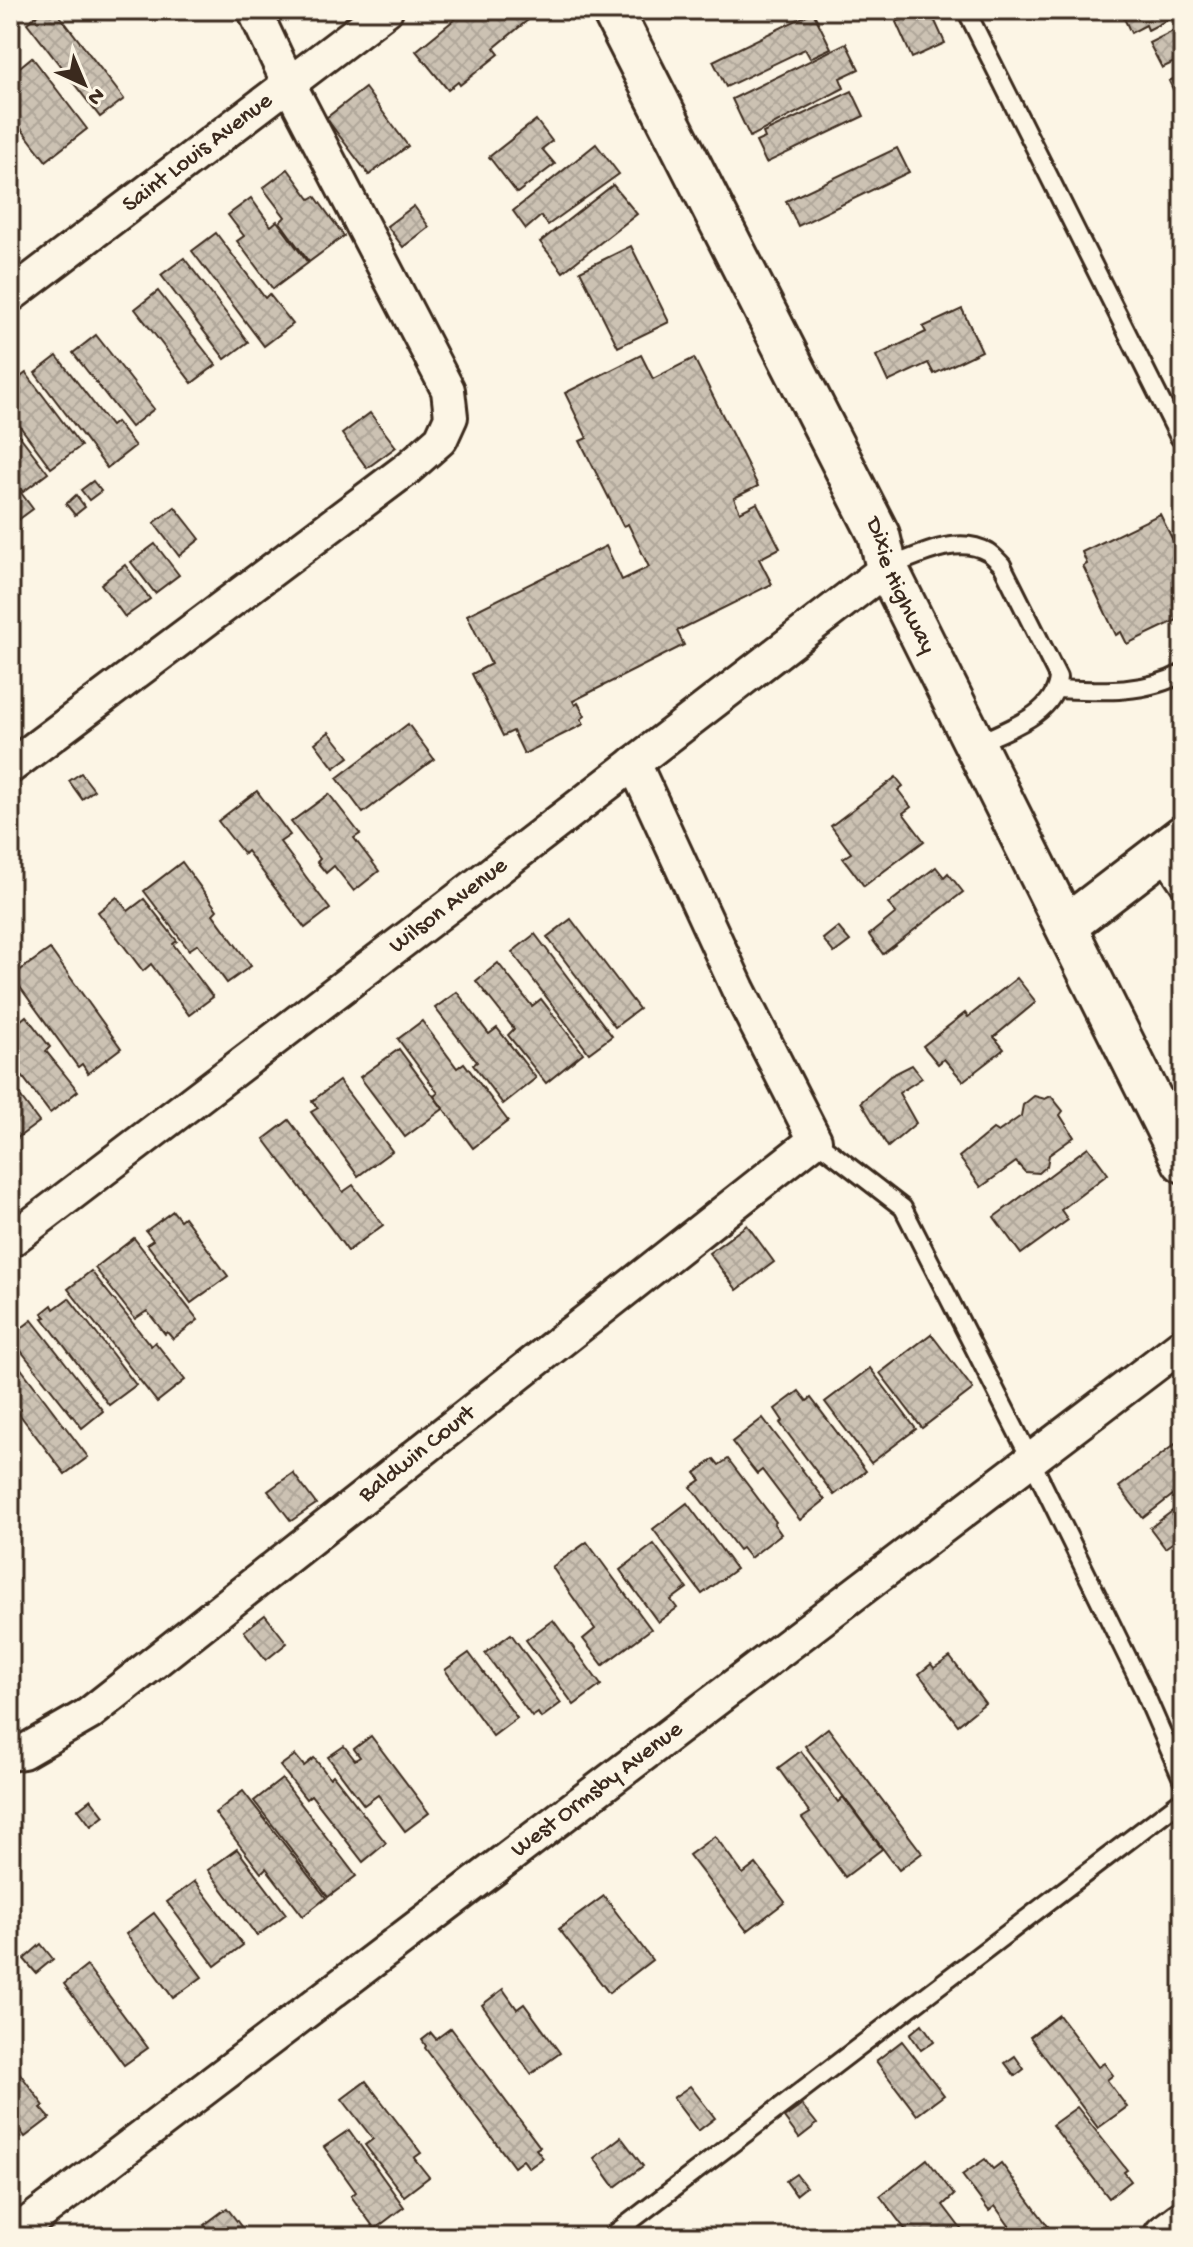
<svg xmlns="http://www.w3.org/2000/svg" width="1193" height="2247" viewBox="0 0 1193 2247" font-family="'Gochi Hand',sans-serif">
  <defs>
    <pattern id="building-cross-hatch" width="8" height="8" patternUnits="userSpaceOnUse" patternTransform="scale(2)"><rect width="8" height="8" fill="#ccc2b3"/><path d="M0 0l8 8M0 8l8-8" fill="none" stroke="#b0a79a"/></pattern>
  </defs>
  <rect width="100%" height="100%" fill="#fcf5e5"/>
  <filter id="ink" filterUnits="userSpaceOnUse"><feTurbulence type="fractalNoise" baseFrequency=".0125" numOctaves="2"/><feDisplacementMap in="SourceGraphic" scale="16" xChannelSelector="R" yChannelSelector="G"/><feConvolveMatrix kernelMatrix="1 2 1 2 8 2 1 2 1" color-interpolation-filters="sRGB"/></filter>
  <g filter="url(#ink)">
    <g fill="url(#building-cross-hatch)" stroke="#3b2a1e" stroke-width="2">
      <polygon points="44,10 47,10 51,15 56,11 124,99 100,117 27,23"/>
      <polygon points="466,10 540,10 494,48 499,54 460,85 458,82 448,90 416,51"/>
      <polygon points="924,10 930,10 945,43 912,58 896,22"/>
      <polygon points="1120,10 1183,10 1183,12 1148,30 1146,25 1131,33"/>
      <polygon points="813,12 831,48 810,58 805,49 726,87 713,61"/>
      <polygon points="1183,26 1183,58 1162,68 1149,43"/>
      <polygon points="846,43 859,69 840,78 844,88 750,137 732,99"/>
      <polygon points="32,57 87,129 46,161 10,114 10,75"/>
      <polygon points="1183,74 1183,110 1169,81"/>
      <polygon points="365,88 408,146 369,175 326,118"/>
      <polygon points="852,91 864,116 766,163 756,142 765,138 763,133"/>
      <polygon points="536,120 552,141 542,149 555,164 517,193 489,157"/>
      <polygon points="596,144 619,174 548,225 541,216 526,229 513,211"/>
      <polygon points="897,148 909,172 798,226 786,201"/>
      <polygon points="288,169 310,199 315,196 344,236 309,262 280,222 285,217 263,188"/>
      <polygon points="613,185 637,214 563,272 540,242"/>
      <polygon points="251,198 271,226 277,221 308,263 273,289 237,241 244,236 228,215"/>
      <polygon points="414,206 429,227 403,247 387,226"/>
      <polygon points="216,233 265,298 269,294 293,324 264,346 192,251"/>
      <polygon points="631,246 669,322 618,347 580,271"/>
      <polygon points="184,258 248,342 225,359 161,275"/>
      <polygon points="158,291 216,365 192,383 135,309"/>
      <polygon points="962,309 982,351 934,374 928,363 888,382 876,356 926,332 923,327"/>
      <polygon points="96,335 154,409 131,427 73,353"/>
      <polygon points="641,355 653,379 694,358 758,486 734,498 740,512 757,503 780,548 759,559 772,584 677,631 684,645 573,701 575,705 578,703 585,716 581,719 584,724 524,754 513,731 503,736 472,674 491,664 467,615 606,546 622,580 649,567 628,524 623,526 580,441 587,438 565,393"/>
      <polygon points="57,356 111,426 116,422 135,446 107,468 35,373"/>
      <polygon points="26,373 81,446 51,468 10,413 10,385"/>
      <polygon points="370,413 396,447 367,468 342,434"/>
      <polygon points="10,423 48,473 23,492 10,474"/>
      <polygon points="10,478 33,509 10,526"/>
      <polygon points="93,481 101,491 89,500 81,490"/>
      <polygon points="76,495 85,507 75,515 66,504"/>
      <polygon points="175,507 200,539 179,556 154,523"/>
      <polygon points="1160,514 1183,561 1183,617 1127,644 1121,632 1116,635 1083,566 1087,564 1082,552"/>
      <polygon points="155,544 179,575 155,593 131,562"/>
      <polygon points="125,565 150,599 125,617 101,584"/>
      <polygon points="408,724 434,759 363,813 337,778"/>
      <polygon points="329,732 349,757 334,768 315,743"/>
      <polygon points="81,773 94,790 82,799 69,781"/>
      <polygon points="896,777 903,786 898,790 911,807 903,813 924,841 864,886 843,858 851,853 831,826"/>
      <polygon points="257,791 290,835 280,842 330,909 305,928 247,851 244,854 218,821"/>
      <polygon points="329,794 360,834 354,838 379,871 354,891 334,866 326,873 317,862 320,859 291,822"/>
      <polygon points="182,862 217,910 213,914 251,966 227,983 198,944 189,950 144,891"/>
      <polygon points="936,867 944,877 948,873 963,892 883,954 869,935 896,913 888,904"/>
      <polygon points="117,897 128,911 144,899 177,941 173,944 213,997 189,1015 151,964 143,971 98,912"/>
      <polygon points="571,919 639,1009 615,1027 547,937"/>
      <polygon points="838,927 850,941 834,953 823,939"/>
      <polygon points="535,934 612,1036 589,1053 512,952"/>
      <polygon points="50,949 121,1048 88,1073 82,1064 78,1067 12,976"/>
      <polygon points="498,963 532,1006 541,999 583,1053 546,1083 508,1035 514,1029 476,981"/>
      <polygon points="1017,978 1036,1002 994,1037 1004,1049 963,1081 944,1059 938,1064 923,1046 965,1013 968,1017"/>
      <polygon points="457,992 489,1034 497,1028 536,1078 503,1104 473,1065 477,1062 435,1008"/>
      <polygon points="10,1005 21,1020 26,1016 50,1047 46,1051 78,1091 50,1113 19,1072 15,1075 10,1069"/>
      <polygon points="422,1021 457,1068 464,1063 508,1121 473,1148 434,1096 438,1093 398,1039"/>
      <polygon points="399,1049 443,1109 405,1137 360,1077"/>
      <polygon points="912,1065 922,1078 899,1093 916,1123 888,1147 861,1102 890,1076"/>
      <polygon points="339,1081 392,1151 358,1176 311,1112 318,1108 312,1101"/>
      <polygon points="10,1083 39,1122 12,1142 10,1139"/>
      <polygon points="1034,1096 1045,1099 1051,1096 1063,1111 1060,1115 1074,1137 1049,1155 1047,1166 1039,1173 1025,1172 1016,1162 981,1187 959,1157 993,1129 998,1132 1021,1116 1023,1105"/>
      <polygon points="289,1120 343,1192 353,1185 383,1225 348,1251 264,1139"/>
      <polygon points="1088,1147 1108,1174 1061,1210 1068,1220 1021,1254 994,1217"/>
      <polygon points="173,1211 180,1220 184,1217 228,1276 191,1303 147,1244 153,1240 146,1231"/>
      <polygon points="747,1225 774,1262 737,1290 709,1253"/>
      <polygon points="134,1238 198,1320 173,1339 167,1332 165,1334 147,1311 135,1319 95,1268"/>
      <polygon points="91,1271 151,1346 155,1342 185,1380 157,1402 68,1289"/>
      <polygon points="69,1298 136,1385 109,1405 43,1318 46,1317 42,1313 52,1305 54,1309"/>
      <polygon points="32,1320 103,1411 82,1428 10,1337"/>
      <polygon points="931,1334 973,1389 922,1428 880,1373"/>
      <polygon points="10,1354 88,1457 65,1474 10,1402"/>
      <polygon points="870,1368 916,1429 871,1463 825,1402"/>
      <polygon points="799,1391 807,1401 811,1398 866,1471 834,1495 780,1423 783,1421 775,1409"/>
      <polygon points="763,1418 825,1500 800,1520 762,1470 757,1474 732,1442"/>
      <polygon points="1183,1438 1183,1487 1143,1518 1119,1487"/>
      <polygon points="714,1459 719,1465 728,1459 776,1522 774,1524 781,1534 750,1558 742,1548 739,1550 691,1487 701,1480 695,1473"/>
      <polygon points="293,1473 316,1504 291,1521 268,1491"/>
      <polygon points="687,1503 736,1569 702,1594 653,1529"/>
      <polygon points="1183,1503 1183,1546 1178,1539 1165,1548 1150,1528"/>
      <polygon points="587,1542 651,1629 603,1665 583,1639 595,1629 552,1567"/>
      <polygon points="654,1544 687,1588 671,1600 677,1608 658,1622 620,1570"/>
      <polygon points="265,1615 287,1643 266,1660 244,1631"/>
      <polygon points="553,1620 601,1685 574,1705 526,1640"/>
      <polygon points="511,1634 561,1703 541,1718 538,1713 532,1717 485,1653"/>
      <polygon points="469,1653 517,1718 493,1736 445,1670"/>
      <polygon points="950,1657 985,1703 958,1725 919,1674 931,1664 934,1668"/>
      <polygon points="828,1728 922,1853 899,1870 805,1746"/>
      <polygon points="371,1736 429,1813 405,1831 378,1795 364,1805 328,1757 344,1746 355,1760 360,1757 354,1749"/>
      <polygon points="801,1751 838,1802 843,1797 882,1849 845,1877 802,1818 810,1813 778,1768"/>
      <polygon points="295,1755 304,1766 314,1758 330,1778 333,1775 386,1843 363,1862 311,1795 306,1799 280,1766"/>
      <polygon points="282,1779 356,1876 328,1897 254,1801"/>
      <polygon points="243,1791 326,1898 303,1916 266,1868 261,1873 215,1813"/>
      <polygon points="91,1799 104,1816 91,1826 78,1809"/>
      <polygon points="715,1836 743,1874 756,1864 785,1902 747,1931 689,1855"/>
      <polygon points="237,1849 286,1914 257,1936 208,1870"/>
      <polygon points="195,1881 243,1945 215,1966 167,1902"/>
      <polygon points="604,1896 652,1960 609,1993 559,1929"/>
      <polygon points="154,1913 202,1977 173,1998 126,1934"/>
      <polygon points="41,1944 53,1959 36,1973 24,1959"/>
      <polygon points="87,1966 148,2048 124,2065 64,1984"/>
      <polygon points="503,1989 517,2009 524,2004 560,2053 531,2074 482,2005"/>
      <polygon points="1059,2015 1098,2067 1104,2063 1113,2075 1107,2080 1127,2107 1098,2128 1030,2037"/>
      <polygon points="922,2024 934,2041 921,2050 910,2034"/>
      <polygon points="451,2028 540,2147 536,2149 543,2158 529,2168 523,2160 514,2167 425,2048 426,2046 422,2040 431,2033 436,2039"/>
      <polygon points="902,2041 944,2095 917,2115 876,2061"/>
      <polygon points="1015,2056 1024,2069 1015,2076 1005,2063"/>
      <polygon points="10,2060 44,2106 41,2108 50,2118 25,2137 16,2125 10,2130"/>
      <polygon points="366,2081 421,2153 414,2158 429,2177 404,2196 365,2145 373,2139 342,2099"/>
      <polygon points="690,2086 715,2118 698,2131 673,2098"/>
      <polygon points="802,2105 817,2124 799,2138 784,2118"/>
      <polygon points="1077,2107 1127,2170 1124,2172 1131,2181 1109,2198 1052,2125"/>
      <polygon points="349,2130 404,2207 375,2229 351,2196 356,2192 324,2147"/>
      <polygon points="621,2137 643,2166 615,2187 594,2158"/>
      <polygon points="927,2159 954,2195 943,2205 967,2237 911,2237 880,2196"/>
      <polygon points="985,2159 993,2169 1001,2163 1056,2237 1017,2237 995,2206 989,2211 962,2175"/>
      <polygon points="796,2174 806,2187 796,2195 786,2181"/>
      <polygon points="227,2208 249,2237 213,2237 204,2225"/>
    </g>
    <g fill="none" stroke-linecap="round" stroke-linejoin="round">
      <g stroke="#3b2a1e" stroke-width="22">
        <g id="service">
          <polyline points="966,10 1179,437"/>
          <path d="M889,567C918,556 957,534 988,552C993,555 998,561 1002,565L1058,677C1056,715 1005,730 976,744"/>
          <path d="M1057,689C1100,691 1145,694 1183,673"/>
          <polyline points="1159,856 1183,892"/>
          <polyline points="815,1140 903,1208 1031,1460 1143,1689 1183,1781"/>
          <polyline points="610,2237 1183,1799"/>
        </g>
      </g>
      <g stroke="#3b2a1e" stroke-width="38">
        <g id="minor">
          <path id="s1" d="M10,296L386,10"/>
          <polyline points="10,767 408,468 441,439 451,417 448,390 289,84 254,10"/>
          <path id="s2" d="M10,1241L449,906L887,568"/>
          <path id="s3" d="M10,1754L23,1752L89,1714L815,1140L738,989L634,763"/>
          <path id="s4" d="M10,2237L1183,1344"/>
        </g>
      </g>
      <g stroke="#3b2a1e" stroke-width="46">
        <g id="tertiary">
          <path id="s5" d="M612,10L879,535L887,568L1183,1162"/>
          <polyline points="1066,926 1183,836"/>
        </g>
      </g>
      <g stroke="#3b2a1e" stroke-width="50">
        <polyline id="secondary" points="1166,2237 1183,2224"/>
      </g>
      <use href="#service" stroke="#fcf5e5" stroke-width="16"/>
      <use href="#minor" stroke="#fcf5e5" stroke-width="32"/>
      <use href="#tertiary" stroke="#fcf5e5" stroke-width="40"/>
      <use href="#secondary" stroke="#fcf5e5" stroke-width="44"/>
    </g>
  </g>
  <g text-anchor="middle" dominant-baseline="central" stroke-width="6" stroke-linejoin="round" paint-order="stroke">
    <g font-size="24" fill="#3b2a1e" stroke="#fcf5e5">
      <text stroke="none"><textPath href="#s1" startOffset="236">Saint Louis Avenue</textPath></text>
      <text stroke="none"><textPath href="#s5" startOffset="644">Dixie Highway</textPath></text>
      <text stroke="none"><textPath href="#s2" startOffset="552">Wilson Avenue</textPath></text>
      <text stroke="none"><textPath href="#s3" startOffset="508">Baldwin Court</textPath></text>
      <text stroke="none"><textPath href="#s4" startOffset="738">West Ormsby Avenue</textPath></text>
    </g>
  </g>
  <rect width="1193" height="2247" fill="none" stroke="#fcf5e5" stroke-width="40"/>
  <rect x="20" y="20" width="1153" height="2207" fill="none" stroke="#3b2a1e" stroke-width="3" filter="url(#ink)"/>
  <g transform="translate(84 84) rotate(136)" stroke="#fcf5e5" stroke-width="6" paint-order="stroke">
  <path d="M0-6L14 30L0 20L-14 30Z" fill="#3b2a1e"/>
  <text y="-12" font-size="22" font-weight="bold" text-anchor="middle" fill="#3b2a1e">N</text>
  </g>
</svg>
